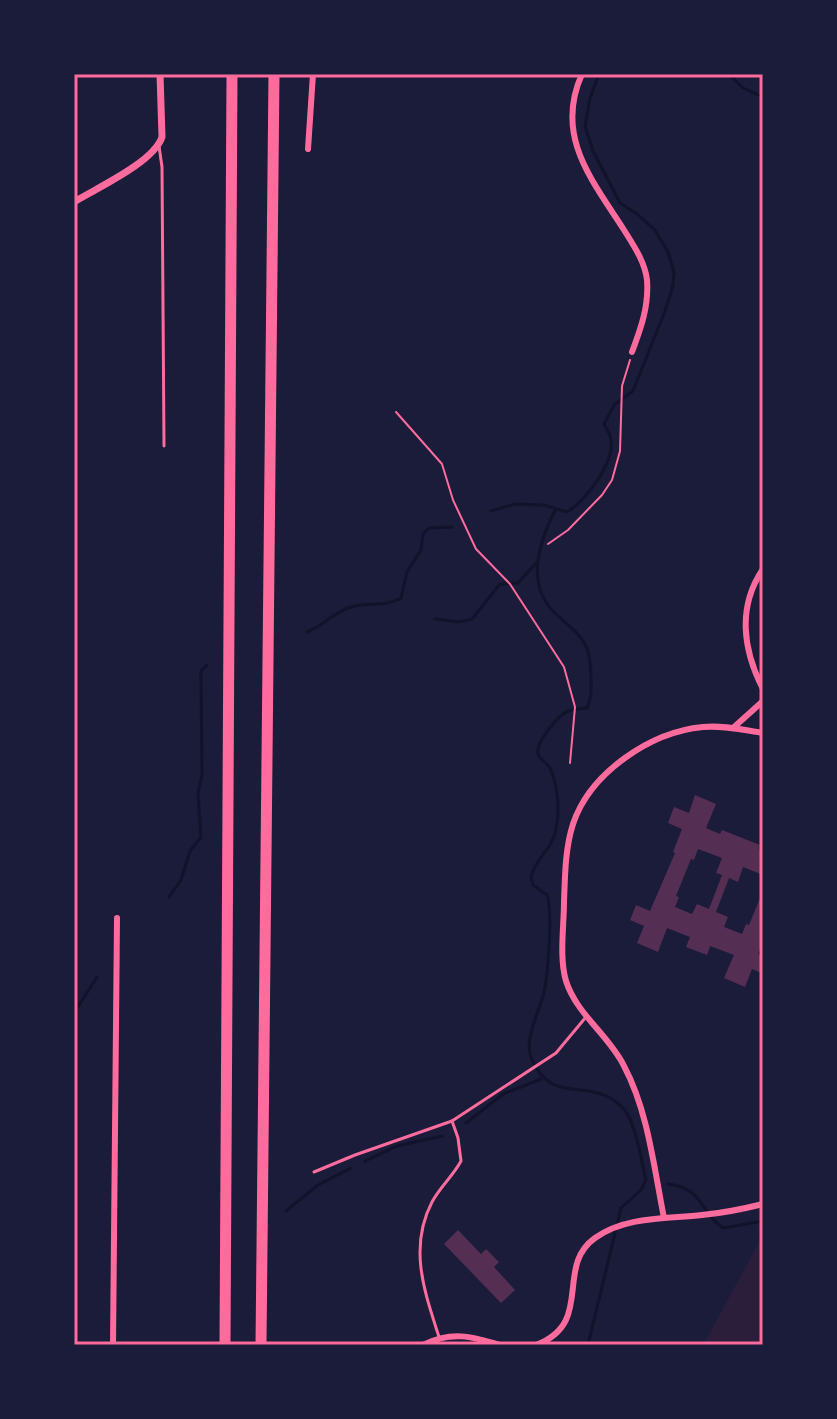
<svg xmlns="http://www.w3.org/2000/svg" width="837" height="1419" viewBox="0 0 837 1419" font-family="'Open Sans',sans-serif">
  <rect width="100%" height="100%" fill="#1b1b3a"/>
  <polygon fill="#2a1e3b" points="763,1235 763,1345 703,1345"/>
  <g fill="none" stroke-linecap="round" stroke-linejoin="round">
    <g stroke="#12122b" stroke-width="3">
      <polyline points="729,74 743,88 763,97"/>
      <path d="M555,510C538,545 524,587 559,617C583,638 591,643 591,678C591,688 592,698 587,708C581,709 574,709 569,711C559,714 535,743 538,754C540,760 547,763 550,768C558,785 560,811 556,829C553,849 535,858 531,877L533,885L547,895C553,911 548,974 544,992C540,1011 524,1037 531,1057C551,1108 588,1075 621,1106C636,1119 641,1161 646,1180L641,1190L621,1208L588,1345"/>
      <path d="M491,511L515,504L544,505L567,512C586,501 618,459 610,436C609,432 606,428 604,424L615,404L633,391L665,311L673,286L674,273L668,252L655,230L637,214L620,203L593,151L585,126L590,98L599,74"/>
      <polyline points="435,619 459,622 472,619 500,584 518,583 536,563"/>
      <path d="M307,632C323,626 334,612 351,607C367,602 386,607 401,598L407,572L421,550L423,534L429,528L452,527"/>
      <polyline points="169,897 181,880 190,851 201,837 198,794 202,775 201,671 207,665"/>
      <polyline points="74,1013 97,977"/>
      <polyline points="466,1123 503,1094 541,1079"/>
      <polyline points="365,1161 397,1146 442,1136"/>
      <path d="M668,1184C704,1188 700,1213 723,1228L763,1221"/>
      <polyline points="286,1211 318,1185 351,1168"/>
    </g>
  </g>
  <g fill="#542f53" fill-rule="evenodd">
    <path d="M695,795L716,804L706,828L720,834L722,830L760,845L759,849L763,851V875L743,867L738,882L729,878L716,912L728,917L724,927L742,934L746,924L749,925L763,891V942L758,954L763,956V974L752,969L745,987L724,978L734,955L710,946L707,955L686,947L690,937L667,928L658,952L637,943L644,926L630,920L636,905L650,911L675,853L673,852L682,829L668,823L674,807L689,813ZM698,849L722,858L716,873L722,875L709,909L697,904L692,914L675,907L679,897L676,896L691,859L694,860Z"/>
    <polygon points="458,1230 481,1254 486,1249 499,1262 494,1267 515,1290 501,1303 444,1244"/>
  </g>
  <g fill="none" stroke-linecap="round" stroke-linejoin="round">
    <g stroke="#ff6b9d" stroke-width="2">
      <polyline points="396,412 442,464 453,500 476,549 510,584 564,667 575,707 570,763"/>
      <polyline points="548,544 568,530 602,495 612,480 620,451 622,386 630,360"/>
    </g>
    <g stroke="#ff6b9d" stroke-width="3">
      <polyline points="159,146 162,167 164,446"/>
      <polyline points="314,1172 355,1155 452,1121 556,1053 586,1017"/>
      <path d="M439,1337C425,1293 408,1248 432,1202C440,1187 453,1176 461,1161L458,1138L452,1121"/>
    </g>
    <g stroke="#ff6b9d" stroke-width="6">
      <path d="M582,74C554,136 592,180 624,230C634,246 645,262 647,280C649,306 641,328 632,352"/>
      <polyline points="308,149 313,74"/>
      <path d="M763,569C737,607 743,650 763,689"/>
      <polyline points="733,728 763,701"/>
      <path d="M664,1218C654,1168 648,1111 624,1066C609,1035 577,1015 566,981C559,957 564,927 564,902C565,876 565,849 573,824C590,773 650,732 703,727C723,725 743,730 763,733"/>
      <polyline points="113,1345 117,918"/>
      <path d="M423,1345C451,1331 471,1336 500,1345"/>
      <path d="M536,1345C595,1323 554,1267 595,1238C625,1216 667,1219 702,1215C723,1213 743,1209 763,1204"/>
    </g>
    <path stroke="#ff6b9d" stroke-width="7" d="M74,202C97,188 154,162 162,137L160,74"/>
    <g stroke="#ff6b9d" stroke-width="11">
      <polyline points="225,1345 232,74"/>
      <polyline points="261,1345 274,74"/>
    </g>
  </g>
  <rect width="837" height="1419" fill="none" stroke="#1b1b3a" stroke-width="152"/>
  <rect x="76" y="76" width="685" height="1267" fill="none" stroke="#ff6b9d" stroke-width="3"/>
</svg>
